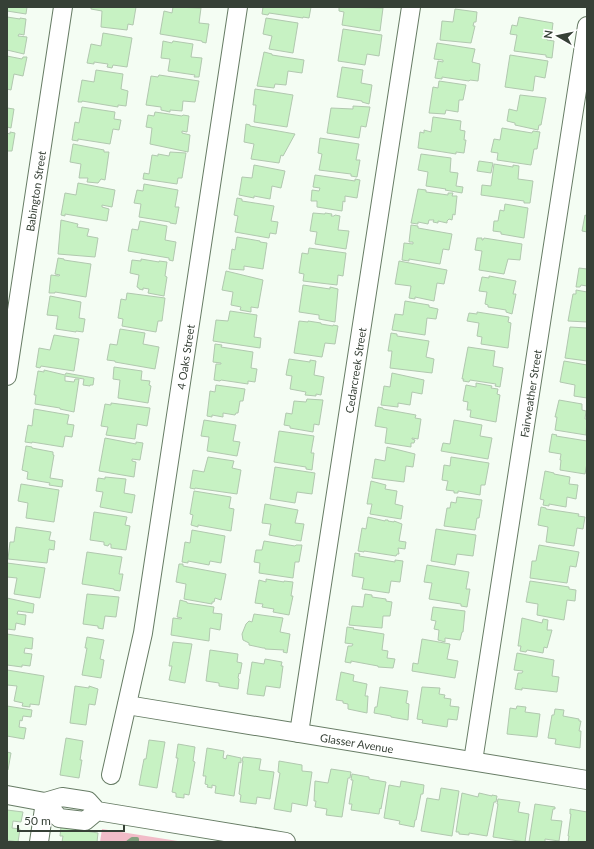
<svg xmlns="http://www.w3.org/2000/svg" width="594" height="849" viewBox="0 0 594 849" font-family="Lato,sans-serif">
  <rect width="100%" height="100%" fill="#f4fdf3"/>
  <polygon fill="#f1bcc8" points="102,829 184,842 100,842"/>
  <g fill="none" stroke-linecap="round" stroke-linejoin="round">
    <polyline stroke="#83a481" stroke-width="4" points="128,842 132,839 137,839 137,842"/>
  </g>
  <g fill="#c7f2c3" stroke="#b1c8af">
    <polygon points="7,7 27,7 26,14 7,11"/>
    <polygon points="91,7 136,7 133,25 128,24 127,30 101,27 102,11 91,9"/>
    <polygon points="173,7 201,8 199,23 209,24 206,43 202,42 202,41 160,34 164,11 172,13"/>
    <polygon points="263,7 311,7 309,18 303,17 303,18 269,13 268,15 262,14"/>
    <polygon points="339,7 383,8 380,31 342,25 344,12 339,11"/>
    <polygon points="455,9 477,12 476,22 474,22 473,26 475,26 471,43 440,40 442,21 453,22"/>
    <polygon points="7,17 20,19 20,18 26,19 24,35 19,34 18,36 27,37 24,54 7,50"/>
    <polygon points="519,17 553,23 551,39 547,38 547,40 554,41 552,58 546,57 546,55 514,51 517,35 510,34 512,25 517,26"/>
    <polygon points="266,18 298,23 293,53 269,49 272,36 263,34"/>
    <polygon points="343,29 382,35 379,56 367,54 365,65 338,61"/>
    <polygon points="103,33 132,38 127,67 113,65 112,68 107,67 108,64 94,62 94,64 87,63 91,44 101,46"/>
    <polygon points="163,41 172,43 173,41 193,44 191,57 202,58 199,77 194,77 195,75 168,71 170,59 161,58"/>
    <polygon points="437,43 475,49 472,62 480,64 478,81 470,80 469,81 442,77 442,79 435,78 438,61 443,62 443,60 434,59"/>
    <polygon points="264,52 272,54 272,55 304,60 302,73 288,71 286,85 275,84 274,88 257,86"/>
    <polygon points="510,55 548,61 545,78 535,76 533,91 505,87"/>
    <polygon points="7,56 22,59 23,57 27,57 23,76 14,74 11,90 7,89"/>
    <polygon points="342,67 363,70 361,83 372,85 369,104 362,102 362,101 337,97"/>
    <polygon points="96,70 123,74 121,89 128,91 126,106 118,105 118,107 82,101 82,102 78,102 82,80 94,82"/>
    <polygon points="159,75 199,81 195,102 183,101 182,111 170,110 170,112 161,110 161,107 146,105 151,76 158,77"/>
    <polygon points="439,81 466,85 463,100 459,100 458,112 446,110 445,114 429,113 433,87 438,88"/>
    <polygon points="255,89 293,95 287,127 254,122 256,105 253,105"/>
    <polygon points="520,95 546,98 541,125 539,125 538,130 515,125 515,123 507,121 509,109 517,111"/>
    <polygon points="353,106 370,107 366,127 361,126 359,138 327,133 331,108 353,109"/>
    <polygon points="82,107 115,112 114,119 121,120 119,130 113,129 110,144 78,139 78,141 72,140 75,122 79,123"/>
    <polygon points="7,108 14,109 11,128 7,127"/>
    <polygon points="155,112 182,116 183,115 189,116 187,132 182,131 182,133 190,135 188,152 150,144 152,128 146,127 148,115 154,116"/>
    <polygon points="433,117 461,121 460,130 465,131 464,140 466,140 464,153 456,152 456,154 418,148 420,132 424,133 424,130 431,132"/>
    <polygon points="246,124 250,125 250,126 295,134 283,156 281,155 279,163 251,159 254,144 244,142"/>
    <polygon points="502,128 532,133 533,131 540,132 537,149 534,149 531,165 497,160 498,153 491,152 494,139 500,140"/>
    <polygon points="10,132 15,133 12,151 7,151 7,133 10,134"/>
    <polygon points="320,138 359,144 356,160 360,160 357,177 351,176 351,174 319,170 322,154 318,153"/>
    <polygon points="73,144 104,150 104,152 109,152 105,180 101,179 98,183 87,182 88,178 79,178 81,164 70,162"/>
    <polygon points="170,152 186,153 182,178 178,178 177,184 143,179 144,173 149,174 152,155 158,156 158,154 169,156"/>
    <polygon points="421,154 451,158 450,172 458,173 456,186 463,187 462,193 445,190 446,189 426,186 428,172 418,170"/>
    <polygon points="479,161 493,163 491,173 477,171"/>
    <polygon points="494,164 513,167 513,165 519,166 518,179 533,181 530,203 524,203 524,201 481,195 482,185 491,186"/>
    <polygon points="254,165 285,171 281,188 272,186 270,199 254,196 254,198 239,195 242,177 252,178"/>
    <polygon points="315,175 355,181 355,179 360,180 357,198 345,196 345,202 343,201 342,211 317,207 317,201 311,201 312,190 319,191 320,188 313,187"/>
    <polygon points="78,183 115,190 112,207 102,205 102,207 109,209 107,221 65,214 65,216 61,215 65,193 76,195"/>
    <polygon points="144,184 178,190 175,207 179,207 176,224 170,223 170,222 139,217 141,204 134,203 137,190 143,191"/>
    <polygon points="418,189 426,190 426,192 448,195 448,193 453,193 452,196 457,196 455,215 453,214 452,220 449,219 447,221 447,223 438,221 438,223 433,222 434,220 429,220 428,224 418,222 418,224 411,223"/>
    <polygon points="237,198 242,199 242,201 274,206 271,221 278,222 276,234 270,233 269,238 235,232 238,216 234,215"/>
    <polygon points="505,204 528,208 524,238 501,234 501,232 493,231 494,221 498,221 500,210 504,211"/>
    <polygon points="313,213 325,214 325,213 332,214 331,216 334,216 335,215 340,216 338,230 349,231 346,249 315,244 317,232 310,231"/>
    <polygon points="585,215 587,216 587,232 582,231"/>
    <polygon points="61,220 78,224 77,227 89,229 87,236 98,238 95,257 58,254"/>
    <polygon points="140,221 167,226 165,240 176,242 173,261 169,260 169,258 128,251 132,229 138,230"/>
    <polygon points="411,225 418,226 418,228 452,234 449,250 443,249 440,264 409,259 409,261 402,260 404,243 413,244 413,242 409,242"/>
    <polygon points="237,237 260,241 260,242 267,243 263,269 244,266 244,270 229,269 232,249 235,250"/>
    <polygon points="477,238 482,238 482,240 483,240 484,238 522,244 520,260 508,259 504,274 479,270 482,251 475,250"/>
    <polygon points="309,248 346,253 343,276 338,275 337,285 303,281 304,274 299,273 302,253 308,254"/>
    <polygon points="58,258 64,259 64,260 91,264 86,297 55,292 55,293 49,293 51,275 59,276 60,275 55,274"/>
    <polygon points="141,259 159,262 159,261 167,262 165,276 167,277 164,296 148,293 149,289 143,288 143,290 139,289 139,288 137,287 139,275 130,273 132,260 141,261"/>
    <polygon points="399,261 447,270 444,284 437,283 434,301 415,297 415,299 409,298 411,286 395,284"/>
    <polygon points="579,268 587,269 587,286 581,285 580,287 576,287"/>
    <polygon points="226,271 263,280 258,308 251,307 251,312 240,310 241,307 231,305 233,292 222,290"/>
    <polygon points="489,276 516,281 513,294 516,294 512,314 506,312 506,310 488,307 488,305 485,304 487,292 479,291 482,277 489,278"/>
    <polygon points="303,285 330,289 330,287 338,289 335,322 319,319 319,315 299,312"/>
    <polygon points="576,290 587,292 587,322 568,321 573,294 576,294"/>
    <polygon points="127,293 165,298 162,321 158,321 156,332 122,326 123,319 118,318 121,299 126,300"/>
    <polygon points="50,296 81,302 79,318 85,319 83,332 76,331 76,332 56,329 58,316 47,315"/>
    <polygon points="405,301 429,305 429,307 438,309 436,319 427,318 425,335 392,330 395,314 403,315"/>
    <polygon points="230,311 257,315 254,337 261,338 260,348 213,341 216,320 228,321"/>
    <polygon points="477,312 509,317 508,322 511,323 508,348 481,344 482,337 477,336 479,323 467,321 469,313 477,314"/>
    <polygon points="299,321 308,322 308,321 321,323 321,324 333,326 333,325 338,326 335,344 325,343 322,357 294,353"/>
    <polygon points="570,327 587,328 587,361 565,358"/>
    <polygon points="120,329 145,333 143,344 159,347 155,369 115,362 115,361 107,360 110,344 117,345"/>
    <polygon points="391,333 397,334 397,336 429,341 426,357 434,359 432,373 390,368 392,351 388,351"/>
    <polygon points="54,335 79,339 74,371 41,366 40,368 36,367 39,348 50,350"/>
    <polygon points="215,344 222,345 221,347 253,352 251,368 257,369 255,382 248,381 248,384 221,380 220,381 214,380 216,364 221,364 221,363 213,362"/>
    <polygon points="468,347 495,351 493,366 503,368 500,387 495,386 496,384 470,380 469,382 463,381 464,379 462,379"/>
    <polygon points="289,359 310,362 310,360 316,361 314,375 324,377 321,395 316,394 316,396 305,395 306,392 290,389 292,376 286,375"/>
    <polygon points="564,361 587,365 587,398 574,396 575,385 560,382"/>
    <polygon points="114,367 142,371 141,380 150,381 149,385 151,386 148,403 118,398 120,380 113,379"/>
    <polygon points="44,370 65,375 66,373 94,378 93,385 90,385 90,386 83,385 84,379 65,376 65,381 74,382 75,379 79,379 74,412 60,409 60,408 35,404 36,395 34,395 38,371 44,372"/>
    <polygon points="392,373 424,380 422,394 412,392 410,405 398,403 398,407 381,405 384,386 390,387"/>
    <polygon points="476,383 492,386 491,388 498,389 497,394 500,395 496,422 470,417 471,410 467,410 468,402 463,401 466,385 476,387"/>
    <polygon points="216,385 245,389 243,401 240,401 238,413 236,413 235,415 223,413 223,417 212,415 212,417 207,416 210,391 215,392"/>
    <polygon points="307,399 323,400 319,425 314,424 313,432 290,428 290,426 284,425 286,413 292,414 294,401 306,402"/>
    <polygon points="559,400 582,404 582,410 586,411 585,419 587,419 586,435 555,430 557,417 555,417"/>
    <polygon points="111,403 150,408 147,426 137,424 135,439 106,435 108,427 101,426 105,404 111,405"/>
    <polygon points="378,407 383,408 383,409 416,415 415,418 421,419 418,439 412,438 412,439 415,440 414,443 411,443 411,447 385,443 387,428 375,426"/>
    <polygon points="34,409 69,415 67,424 74,425 72,437 65,436 63,447 32,442 32,443 25,442 28,425 32,426"/>
    <polygon points="204,420 236,425 233,441 240,442 237,456 207,451 209,437 201,436"/>
    <polygon points="454,420 482,425 480,436 492,438 488,459 441,451 443,443 450,444"/>
    <polygon points="279,431 314,436 311,453 314,453 312,470 306,469 306,467 274,462"/>
    <polygon points="552,434 557,435 556,436 587,441 587,463 585,474 560,470 561,460 560,460 561,454 549,452"/>
    <polygon points="105,438 136,444 136,442 143,443 140,460 132,459 132,461 136,462 134,477 99,471"/>
    <polygon points="26,446 32,447 32,448 53,452 53,455 54,455 50,478 63,480 62,487 49,485 50,483 27,479 28,472 22,470"/>
    <polygon points="387,447 415,454 413,467 406,466 404,482 372,478 375,459 385,461"/>
    <polygon points="208,457 234,461 232,468 241,470 237,494 195,488 195,489 190,488 193,470 204,472"/>
    <polygon points="451,457 489,463 485,485 481,485 480,495 458,491 458,493 454,493 454,491 446,490 448,481 442,480 444,465 450,466"/>
    <polygon points="275,467 315,473 312,494 297,492 295,503 270,499"/>
    <polygon points="545,471 554,473 554,474 570,477 569,484 578,485 576,499 567,497 566,507 549,504 549,506 543,505 544,500 540,499"/>
    <polygon points="105,477 126,479 124,493 135,495 132,513 100,507 103,492 96,491 98,478 105,479"/>
    <polygon points="371,481 386,485 385,489 397,491 395,504 403,506 401,519 370,514 372,504 367,504"/>
    <polygon points="21,484 59,490 54,522 26,518 28,503 18,501"/>
    <polygon points="194,491 231,497 229,508 234,509 231,531 198,525 198,527 191,525 193,515 190,514"/>
    <polygon points="457,497 482,500 479,518 477,518 475,530 444,526 447,508 450,508 451,502 456,503"/>
    <polygon points="265,504 298,510 295,523 304,524 301,541 269,535 271,524 262,523"/>
    <polygon points="541,507 546,508 546,509 579,514 578,516 585,517 583,529 577,528 574,546 546,542 548,527 538,525"/>
    <polygon points="94,512 127,517 125,525 130,526 126,550 111,548 111,544 109,544 108,546 104,545 104,542 90,540"/>
    <polygon points="368,517 385,521 385,520 388,520 388,521 394,522 394,521 402,524 399,541 406,542 405,549 398,548 399,554 397,554 396,556 364,551 364,552 358,551 362,528 366,529"/>
    <polygon points="16,527 51,532 49,540 55,541 54,550 49,549 47,563 8,559 10,542 14,542"/>
    <polygon points="436,529 476,535 473,556 457,554 455,565 431,561"/>
    <polygon points="192,530 225,536 221,563 210,561 209,565 188,561 188,563 182,562 185,542 190,543"/>
    <polygon points="264,541 295,546 296,545 302,545 299,562 295,562 293,578 259,573 260,563 254,562 256,550 262,550"/>
    <polygon points="539,545 579,552 576,567 570,566 567,583 530,578 532,561 536,561"/>
    <polygon points="87,552 122,557 119,574 123,574 120,591 114,590 114,589 82,584"/>
    <polygon points="355,553 360,554 359,556 395,562 395,560 403,561 400,582 391,581 389,593 362,589 364,578 352,576"/>
    <polygon points="7,563 45,568 40,598 14,594 17,578 7,577"/>
    <polygon points="179,564 183,564 183,566 226,574 221,600 215,598 214,602 212,602 212,604 184,599 186,584 176,582"/>
    <polygon points="427,565 469,572 466,589 470,589 467,607 461,606 461,604 429,599 432,583 424,582"/>
    <polygon points="266,579 284,582 284,581 293,582 291,596 293,596 289,615 273,612 274,609 262,607 263,604 255,603 259,580 266,582"/>
    <polygon points="530,581 569,587 569,589 576,590 575,601 567,600 564,620 537,615 538,604 526,602"/>
    <polygon points="87,594 119,597 116,617 105,616 103,629 98,628 98,626 83,624"/>
    <polygon points="365,594 372,595 372,597 386,599 386,601 392,602 390,616 383,616 382,628 349,625 352,606 363,607"/>
    <polygon points="7,598 34,604 33,613 18,611 17,614 26,615 25,625 16,623 15,630 7,629"/>
    <polygon points="180,600 187,602 187,603 214,607 213,613 222,614 220,630 210,628 209,641 171,635 173,618 181,619 182,618 177,617"/>
    <polygon points="433,607 465,611 463,632 462,632 460,640 445,638 445,642 438,640 439,630 434,629 436,621 431,620"/>
    <polygon points="254,614 283,618 280,632 290,634 287,653 283,652 284,650 265,649 265,648 263,648 249,645 249,643 243,640 242,634 246,624 249,621 252,622"/>
    <polygon points="522,618 542,623 543,619 548,620 547,630 552,630 547,648 544,647 543,653 527,650 526,652 520,651 521,646 518,646"/>
    <polygon points="347,627 354,628 353,629 384,634 382,650 388,651 387,658 395,659 393,668 378,667 378,666 351,661 351,663 345,662 348,646 352,646 353,644 345,643"/>
    <polygon points="7,634 33,638 32,649 25,648 24,653 32,654 30,666 22,665 22,667 7,665"/>
    <polygon points="87,637 104,640 100,659 104,660 101,678 82,675 87,648 85,648"/>
    <polygon points="422,639 450,644 447,659 458,661 455,678 412,671 413,663 418,664"/>
    <polygon points="173,642 192,644 185,683 169,680 172,666 169,666"/>
    <polygon points="210,650 238,654 237,662 242,663 240,674 239,673 238,678 239,679 238,689 219,686 219,683 206,681"/>
    <polygon points="517,653 554,660 552,676 559,677 557,692 522,688 522,690 515,689 518,673 522,673 523,671 514,670"/>
    <polygon points="265,659 282,662 281,666 283,666 280,688 266,686 264,696 247,694 252,662 264,664"/>
    <polygon points="7,670 44,676 39,705 30,704 30,707 22,706 23,703 14,701 17,686 7,685"/>
    <polygon points="341,672 354,675 353,681 367,684 365,696 368,696 367,713 348,709 348,704 343,703 343,701 336,700"/>
    <polygon points="75,686 89,688 89,686 98,689 95,705 89,704 86,725 70,723"/>
    <polygon points="380,687 408,691 406,703 409,704 408,720 391,717 391,716 374,713 375,707 377,707"/>
    <polygon points="422,687 440,688 439,694 445,695 444,698 451,699 450,706 459,707 457,720 448,719 447,727 422,723 423,720 417,719"/>
    <polygon points="7,706 32,710 31,717 23,716 22,721 20,720 19,727 26,728 24,739 7,736"/>
    <polygon points="517,706 526,707 525,712 540,714 537,737 507,734 510,708 516,709"/>
    <polygon points="555,709 564,710 563,716 579,719 579,721 581,721 579,731 581,731 580,748 555,744 556,739 548,738 552,715 554,715"/>
    <polygon points="66,738 83,741 80,760 82,760 79,778 60,775"/>
    <polygon points="149,740 165,742 157,788 139,785 144,759 146,759"/>
    <polygon points="178,744 195,747 193,761 195,762 189,795 184,794 184,798 176,797 176,793 172,792 178,758 176,758"/>
    <polygon points="207,748 224,751 223,758 226,759 227,755 241,758 241,763 239,762 234,796 215,793 216,786 212,785 212,788 207,787 208,785 205,784 206,776 203,776"/>
    <polygon points="7,752 11,753 8,770 7,769"/>
    <polygon points="243,757 261,759 259,770 274,772 270,799 257,797 256,804 240,802 241,795 239,794 243,761 242,761"/>
    <polygon points="279,761 302,765 302,771 312,772 307,806 292,803 291,812 274,809 280,773 278,772"/>
    <polygon points="331,769 351,772 350,778 348,778 342,817 326,815 327,809 315,807 316,801 314,801 315,781 328,783"/>
    <polygon points="352,774 369,777 369,779 386,782 381,809 380,808 379,814 351,810 352,804 349,804 353,780 351,780"/>
    <polygon points="401,781 424,785 423,794 421,794 416,820 415,820 414,827 399,824 400,821 384,818 389,785 400,787"/>
    <polygon points="441,788 459,791 452,836 421,831 427,798 439,800"/>
    <polygon points="462,793 478,797 479,793 492,796 492,795 497,796 496,802 494,802 487,836 469,833 469,835 459,834 459,832 456,832"/>
    <polygon points="498,799 520,802 518,812 529,814 525,842 493,837 498,804 497,804"/>
    <polygon points="535,804 555,807 555,809 553,809 551,820 562,821 559,841 545,839 545,842 529,842"/>
    <polygon points="570,809 587,812 587,842 568,842 569,836 568,836 571,814 570,814"/>
    <polygon points="7,810 23,812 21,822 13,821 12,828 20,829 18,842 7,840"/>
    <polygon points="61,827 98,833 97,842 62,842 63,836 60,836"/>
  </g>
  <g fill="none" stroke-linecap="round" stroke-linejoin="round">
    <g stroke="#677c65" stroke-width="20">
      <g id="minor">
        <path id="s1" d="M7,376L63,7"/>
        <path id="s2" d="M127,705L587,780"/>
        <path id="s3" d="M299,733L411,7"/>
        <path id="s4" d="M473,761L587,26"/>
        <path id="s5" d="M111,775L143,633L238,7"/>
        <polyline points="7,795 45,802 39,842"/>
        <polyline points="97,811 85,821 59,818 45,802 62,797 88,801 97,811 286,842"/>
      </g>
    </g>
    <use href="#minor" stroke="#fff" stroke-width="18"/>
  </g>
  <g text-anchor="middle" dominant-baseline="central" stroke-width="3.5" stroke-linejoin="round" paint-order="stroke">
    <g font-size="11" fill="#364036" stroke="#fff">
      <text stroke="none"><textPath href="#s1" startOffset="187">Babington Street</textPath></text>
      <text stroke="none"><textPath href="#s5" startOffset="425">4 Oaks Street</textPath></text>
      <text stroke="none"><textPath href="#s3" startOffset="367">Cedarcreek Street</textPath></text>
      <text stroke="none"><textPath href="#s4" startOffset="372">Fairweather Street</textPath></text>
      <text stroke="none"><textPath href="#s2" startOffset="233">Glasser Avenue</textPath></text>
    </g>
  </g>
  <rect width="594" height="849" fill="none" stroke="#364036" stroke-width="16"/>
  <g transform="translate(558 36) rotate(279)" stroke="#ffffff" stroke-width="3" paint-order="stroke">
  <path d="M0-3L7 15L0 10L-7 15Z" fill="#364036"/>
  <text y="-6" font-size="11" font-weight="bold" text-anchor="middle" fill="#364036">N</text>
  </g>
  <path d="M18 825v6h106v-6" fill="none" stroke="#364036" stroke-width="2"/>
  <text x="24" y="825" font-size="12" fill="#364036" stroke="#ffffff" stroke-width="3" paint-order="stroke">50 m</text>
</svg>
